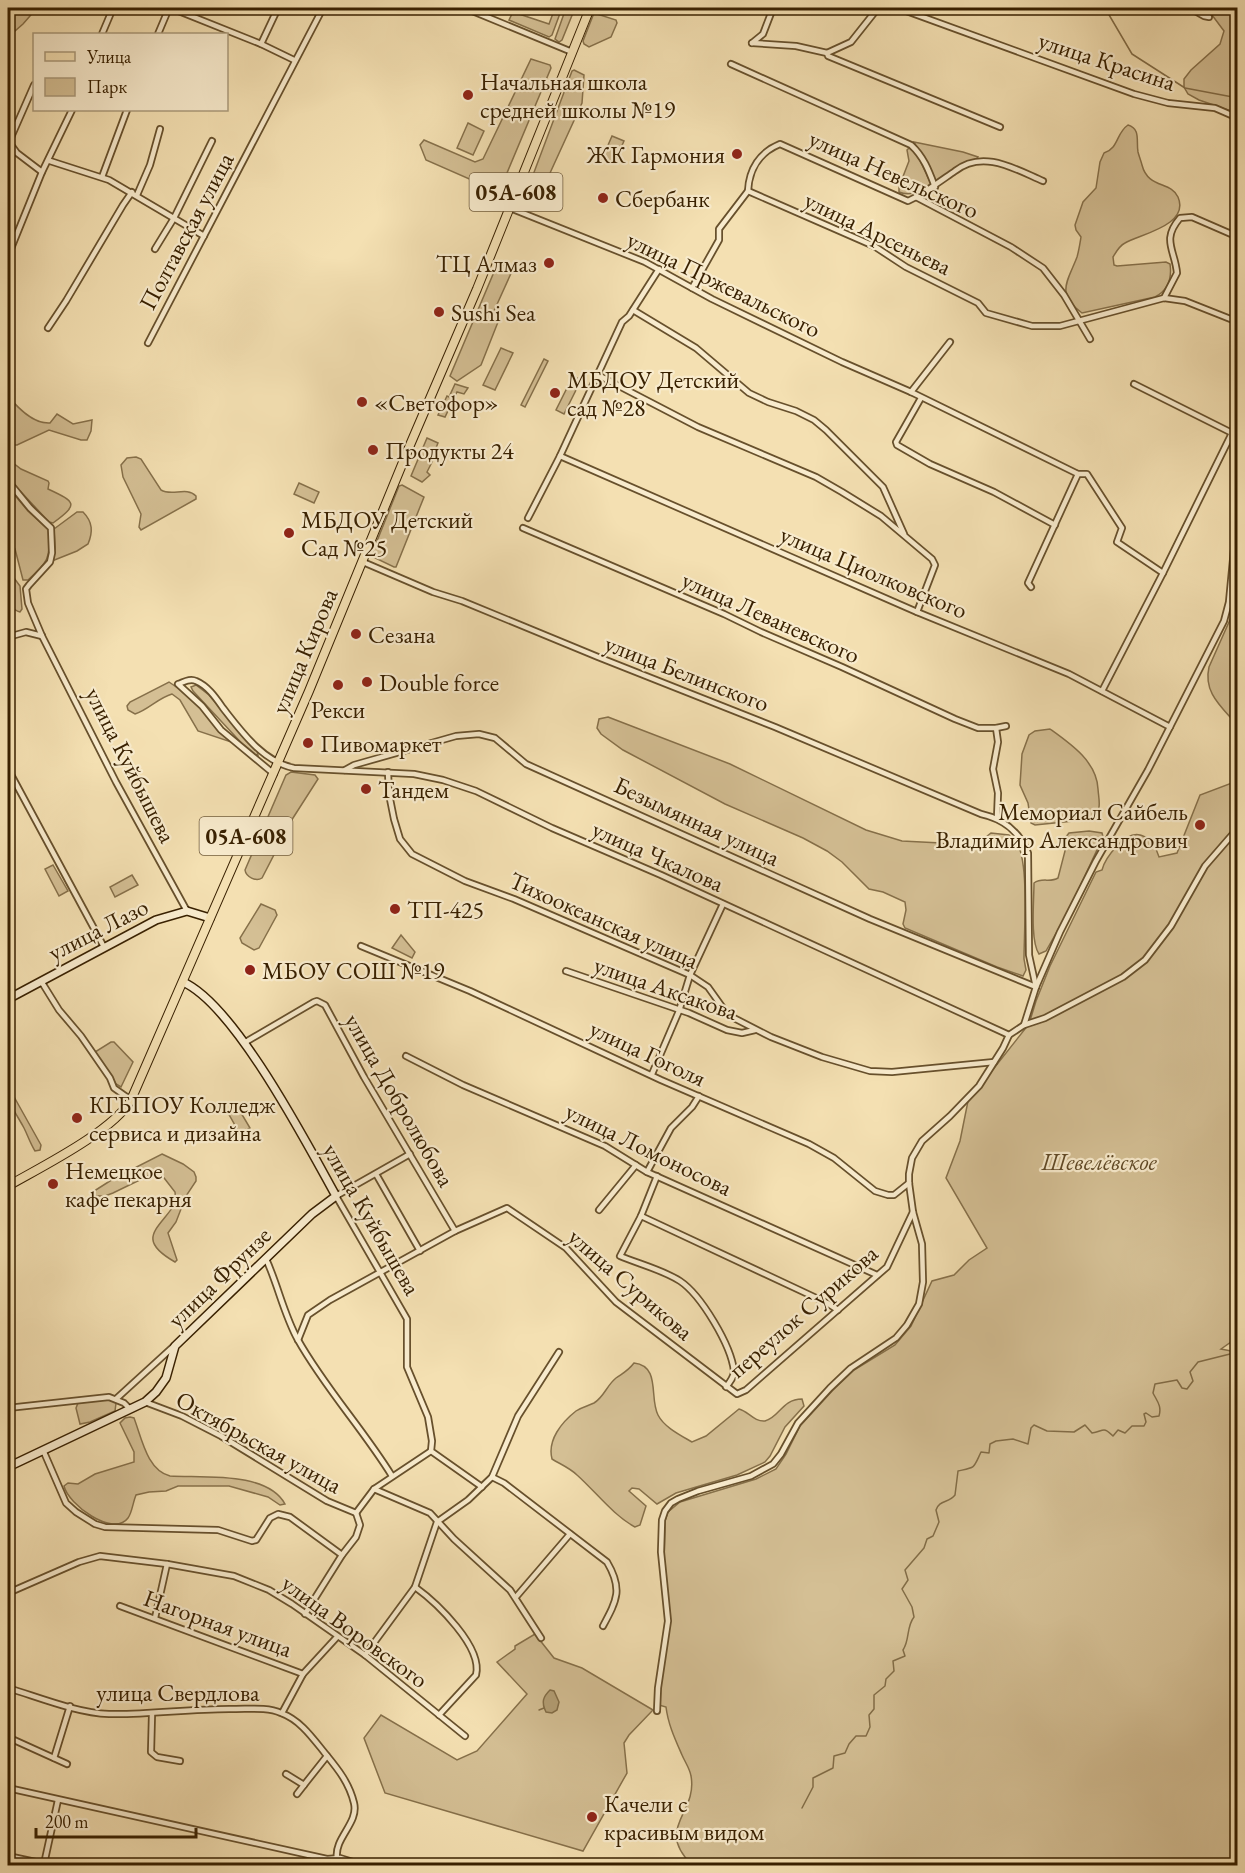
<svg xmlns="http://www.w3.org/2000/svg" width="1245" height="1873" viewBox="0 0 1245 1873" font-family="'EB Garamond',serif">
  <rect width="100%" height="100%" fill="#f4e0b2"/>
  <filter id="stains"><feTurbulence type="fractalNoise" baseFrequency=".00333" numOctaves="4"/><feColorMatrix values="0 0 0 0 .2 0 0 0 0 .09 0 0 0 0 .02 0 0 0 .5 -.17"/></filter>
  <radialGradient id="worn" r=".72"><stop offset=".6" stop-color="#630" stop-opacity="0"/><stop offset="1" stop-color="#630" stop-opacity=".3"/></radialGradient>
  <g fill="#d4bf94" stroke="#86704a" stroke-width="1.5">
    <polygon points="8,8 37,8 23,24 8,37"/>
    <polygon points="555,8 562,8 552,35 549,37 509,20 513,12 549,24"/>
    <polygon points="566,8 575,8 562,40 559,42 555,39"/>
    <polygon points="1209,8 1237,8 1237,113 1199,100 1188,94 1184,87 1184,79 1191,70 1220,44 1224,31 1209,11"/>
    <polygon points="594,13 616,20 617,23 611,37 589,47 584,44 583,41"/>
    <polygon points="531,59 550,65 551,68 499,192 426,160 420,145 424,140 475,162 483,159"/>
    <polygon points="574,70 584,75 582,103 534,208 521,207 572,71"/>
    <polygon points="468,123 484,131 473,155 457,148"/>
    <path d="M1128,125C1141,129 1136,141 1138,152C1139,156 1141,161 1142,165C1148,189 1171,181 1178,197C1190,225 1141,234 1125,243C1119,246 1116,252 1113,257L1114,265L1117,266L1166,262L1170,264C1172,278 1169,290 1155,297L1082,313C1055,293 1068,281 1077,257C1079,250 1080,243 1081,237L1076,230L1075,225L1083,202L1096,188L1100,162L1104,153C1119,148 1116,133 1128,125Z"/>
    <polygon points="612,136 624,141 614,164 602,159"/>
    <path d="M914,142L963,152L978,157L976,160C959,162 950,173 936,182Z"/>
    <path d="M909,148L917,154L931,184C923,191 910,197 899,192V187L909,161L907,150Z"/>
    <polygon points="501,264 513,269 494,311 500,317 481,365 457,381 450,376 497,265"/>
    <polygon points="501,348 513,353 495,390 483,385"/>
    <polygon points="544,359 548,361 525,407 521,405"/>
    <polygon points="573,376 581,380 564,414 556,410"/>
    <polygon points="455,384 468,388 464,394 457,392 445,417 438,415 447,396 449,397"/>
    <path d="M8,396C18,408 33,424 50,423L57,414L73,424L92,420L91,431L87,440H81L49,430L17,445H8Z"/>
    <polygon points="427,438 438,443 434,453 436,454 427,472 430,475 422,482 411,476"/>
    <path d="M136,457L141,459L161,490C172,497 186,486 196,496V499L141,530L139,527L141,514L123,477L121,465L127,458Z"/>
    <path d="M8,459L21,469L48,481L49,483L48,489C76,502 79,504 53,523L49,522L8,478Z"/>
    <polygon points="299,483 319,492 314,503 294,494"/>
    <polygon points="402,485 424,497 396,567 394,567 371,556 399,486"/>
    <path d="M8,487L28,511L50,531C50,559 48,562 28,580H23L15,549L13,547L8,549Z"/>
    <path d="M77,512H83C93,522 93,532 88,544L77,551L52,561L55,549L54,529Z"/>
    <path d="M8,554L14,578L20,586L22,609L20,612C2,608 7,569 8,554Z"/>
    <path d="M1237,604V725C1222,707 1203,693 1209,667Z"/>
    <path d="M169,682L191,697L231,742L198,731L180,700L172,694C158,698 148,710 135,714L128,710L127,706L130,702Z"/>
    <polygon points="196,685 209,695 257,751 258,755 253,754 248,750 193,691 191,687"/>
    <path d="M608,717L730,764L866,830L902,841L941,843L965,848L976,845L991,833L1009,835C1013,838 1016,841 1018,845C1029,867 1024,933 1024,959L1026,970L1023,976L997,967L905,928L903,924L906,910L905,902L883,892L869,889L842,862L827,851L803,838L725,804L623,750L601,734L597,728L599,719Z"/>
    <path d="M1050,729C1071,744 1097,762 1098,789C1099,802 1102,808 1093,819L1035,825L1031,823L1028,803L1020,785L1022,754L1029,735L1035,731Z"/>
    <path d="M291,772L315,775L318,779L293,818L262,878C256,882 246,877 245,870L286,775Z"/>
    <path d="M1237,781L1238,1337L1221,1349L1231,1351L1237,1345V1865H692C654,1827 698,1814 691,1776C690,1769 685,1762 682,1755C675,1739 668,1724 666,1707L659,1705L660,1688L670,1624L664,1566L665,1521L668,1512L680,1502L756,1479L776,1469L786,1454L800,1426L833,1390L854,1370L895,1345L911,1326L932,1281L954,1275L969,1260L987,1248L946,1178L960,1141L968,1101L1029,1024L1036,1001L1050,966L1096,872L1102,870C1105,858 1125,831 1140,835C1144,836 1149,839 1153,841L1159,857L1177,853L1200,795Z"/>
    <path d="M1089,831L1102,833L1103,837L1068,912L1046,951L1039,954C1030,941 1034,900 1034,883C1042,877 1050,883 1058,878L1065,851V838L1069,833Z"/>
    <polygon points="53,865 68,891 59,896 45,869"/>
    <polygon points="132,875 138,885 115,897 110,887"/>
    <polygon points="261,904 275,910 277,915 259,948 254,950 242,943 240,938"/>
    <polygon points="401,935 415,952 412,958 392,948"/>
    <polygon points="111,1042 114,1042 133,1062 121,1087 116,1084 95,1052"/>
    <path d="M8,1086L41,1145L40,1150L35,1151C30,1143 28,1136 24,1128C16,1113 7,1103 8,1086Z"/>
    <polygon points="237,1106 250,1128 240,1134 227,1111"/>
    <path d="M162,1154L183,1164L194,1172L196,1177V1181L186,1196L176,1222L168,1233L177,1260L175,1262C133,1238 161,1228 176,1202L175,1192L161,1174L154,1173L113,1193L105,1196H93L91,1193L113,1179Z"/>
    <path d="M634,1363C661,1366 649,1398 658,1415C664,1427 680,1435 692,1442L706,1436L739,1409C748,1411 754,1422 765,1421C779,1418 782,1399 802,1399L804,1406L785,1427L770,1456L765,1462L737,1475L676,1493L657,1504L639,1489L632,1488L629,1491L646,1506L640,1525L635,1527C613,1515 596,1492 577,1475C570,1468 560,1464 552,1459C547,1440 562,1422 576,1411C582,1407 588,1406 594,1403C604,1397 607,1385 616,1378C623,1373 628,1371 634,1363Z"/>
    <polygon points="113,1399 116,1403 115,1411 90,1422 80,1424 76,1408 78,1403"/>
    <path d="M130,1417L134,1418C142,1439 147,1470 170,1476C203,1478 267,1471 285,1504L280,1505L268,1497L229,1486H178L166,1491L149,1492L136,1495C133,1502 132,1513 128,1518C113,1538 68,1504 64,1486L68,1483L78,1484L95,1474L134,1462V1452L120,1423L125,1418Z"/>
    <polygon points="535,1634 554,1658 582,1668 653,1710 629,1735 624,1743 627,1773 583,1851 385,1793 364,1738 381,1715 457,1760 477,1751 527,1694 497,1662 515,1649 515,1646"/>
  </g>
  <path fill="#b49f75" stroke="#826c46" stroke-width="1.5" d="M550,1690L554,1691L559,1702L557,1710L552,1713L546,1712C541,1702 543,1697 550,1690Z"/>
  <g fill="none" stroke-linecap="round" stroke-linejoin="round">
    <g stroke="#826c46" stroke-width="1.5">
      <polyline points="1105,8 1132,54 1185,88 1238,98"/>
      <polyline points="539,1710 544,1708"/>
      <path d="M802,1808L813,1787V1778L833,1768L834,1756L845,1753L849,1744L856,1736H866L870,1727L869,1715L874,1709V1695L885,1686L886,1679L894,1671L893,1661L905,1656L903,1650C910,1640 906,1627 914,1617L912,1607L902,1589L908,1580L905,1570L924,1548L927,1539L933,1536L939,1522L936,1510C939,1500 949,1503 955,1495L958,1471C976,1467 973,1469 981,1452L989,1453L990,1444L996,1441L1013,1439L1028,1444L1031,1428L1034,1425L1047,1431L1074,1432L1085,1425L1092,1433C1104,1431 1103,1426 1113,1436L1118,1430L1125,1433L1132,1426H1144L1146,1422L1144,1414L1146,1413L1152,1417L1159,1416C1162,1406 1157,1401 1153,1393L1155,1384L1177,1380L1182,1388L1187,1389L1193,1381L1190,1372L1198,1362L1238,1352"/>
    </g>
    <g stroke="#67502c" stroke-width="8">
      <g id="street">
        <polyline points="171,8 261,44 294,60"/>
        <polyline points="465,8 572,52"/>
        <polyline points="898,8 1134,94 1168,103 1215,108 1238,118"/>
        <polyline points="1190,8 1204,16 1209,17"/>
        <polyline points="102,34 113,8"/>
        <polyline points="158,34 169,8"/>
        <polyline points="752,43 796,46 827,53 828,56 1000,127"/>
        <polyline points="752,43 763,34 773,8"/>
        <polyline points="261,44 278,8"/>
        <polyline points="827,53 851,42 878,8"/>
        <path d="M731,64L911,145C924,157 929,171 935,187"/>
        <polyline points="34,85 9,142 17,153 42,172"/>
        <polyline points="50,161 109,180 204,236"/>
        <polyline points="102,177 127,110"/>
        <path d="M748,191C749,169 760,152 780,144L908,201L916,197L1011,247L1043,268L1064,295L1090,339"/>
        <polyline points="137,195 150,165 160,129"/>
        <path d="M916,197C930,189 942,180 955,171C983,149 1015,169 1043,181"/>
        <polyline points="510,208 645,262 712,299 842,362 911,392 1078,474 1087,474 1122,528 1117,542 1163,573"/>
        <polyline points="155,249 174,218 212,141"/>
        <polyline points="8,256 42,172 72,110"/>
        <polyline points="692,288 719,240 719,229 748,191 874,246 906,267 978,303 986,313 1032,326 1060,326 1164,298 1185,301 1238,322"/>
        <path d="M1164,298L1177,273C1175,250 1161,240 1180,218L1192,217L1238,237"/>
        <polyline points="633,310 696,348 749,393 768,402 796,411 814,420 826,430 883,487 904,534"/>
        <polyline points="48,328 66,301 123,205 132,192"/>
        <polyline points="148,343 323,8"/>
        <polyline points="596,374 698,427 816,477 842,492 881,516 932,559 935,565 917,612"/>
        <polyline points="1134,384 1238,436"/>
        <polyline points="911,392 950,342"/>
        <polyline points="921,398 896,442 897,445 930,464 994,492 1055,525"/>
        <polyline points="560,456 917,612 1069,674 1170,727"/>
        <polyline points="8,481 30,508 51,528 52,553 50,562 29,585 26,589 28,603 42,636 116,782 187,911"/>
        <polyline points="528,518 560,456 622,322 629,316 659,269"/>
        <polyline points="523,528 724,614 761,632 842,667 955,719 978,728 996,728 1006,726"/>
        <path d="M363,562L433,592L462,601L598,657L775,727L981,814C1004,819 1019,831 1028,853L1029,955L1036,987"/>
        <polyline points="1031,587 1028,583 1078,474"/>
        <polyline points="8,637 26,632 42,636"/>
        <polyline points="1102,691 1163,573 1232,433"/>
        <polyline points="996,728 998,742 993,769 998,793 997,818"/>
        <polyline points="8,769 104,947"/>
        <polyline points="345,770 354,765 456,736 479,734 495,738 526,764 870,919 1036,987"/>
        <polyline points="388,772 389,794 394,819 400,839 412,854 465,881 514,899 690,975 708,987 728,1015 771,1037 822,1057 870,1071 892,1072 994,1062"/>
        <path d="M274,774L221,730L202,706L178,684C184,682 190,678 196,681C208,686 216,698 223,708C241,731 263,762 294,768L414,774L443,780L476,791L552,828L661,875L1009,1035"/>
        <polyline points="361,946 470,991 661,1080 809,1144 834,1158 875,1191 888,1195 894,1195 909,1183"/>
        <polyline points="566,971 689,1013 727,1030 742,1033 755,1030"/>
        <polyline points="41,981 59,1010 81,1036 110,1078 114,1088 131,1100"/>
        <polyline points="1024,1025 1045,1018 1123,977 1145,960 1171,926 1205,866 1238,828"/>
        <polyline points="244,1043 314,1002 317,1001 325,1005 364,1077 455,1231"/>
        <polyline points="406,1056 463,1085 605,1146 647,1172 877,1275"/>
        <polyline points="652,1074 679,1011 690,975 723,904"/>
        <polyline points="410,1154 336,1196 407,1319 407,1367 428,1417 432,1441 431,1451 482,1487"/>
        <polyline points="647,1172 671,1128 692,1107 699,1096"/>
        <polyline points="376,1174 420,1251"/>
        <path d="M657,1176L641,1216L620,1256C639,1264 663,1270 680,1281C701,1295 731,1345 734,1371C734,1377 730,1382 726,1387"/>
        <polyline points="599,1210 636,1165"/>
        <polyline points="641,1216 827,1303 838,1310"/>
        <path d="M266,1259C278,1285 284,1315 298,1340C325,1388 363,1429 392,1476"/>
        <polyline points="298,1340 308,1315 330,1300 455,1231 507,1208 566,1248 616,1302 737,1394 746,1390 887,1267 913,1212"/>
        <polyline points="116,1399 174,1346"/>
        <polyline points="145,1402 182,1416 221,1436 327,1501 356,1513"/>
        <polyline points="8,1408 109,1397 124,1403 130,1409"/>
        <polyline points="43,1450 66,1503 76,1512 95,1524 105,1527 218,1530 252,1541 256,1540 270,1518 278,1514 290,1517 342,1555"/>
        <path d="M492,1477L504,1483L607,1562C623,1589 617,1600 603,1626"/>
        <polyline points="374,1489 430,1513 454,1539 510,1590 541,1638"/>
        <polyline points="356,1513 374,1489 431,1451"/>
        <path d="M415,1587C437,1603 483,1647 476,1675L439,1715"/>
        <polyline points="8,1593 79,1562 100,1556 167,1564 234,1576 269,1590 292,1604 365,1655 465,1736"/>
        <polyline points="516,1597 570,1534"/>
        <polyline points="120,1606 303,1674"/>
        <polyline points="305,1614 342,1555 356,1537 360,1525 356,1513"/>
        <polyline points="155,1618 167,1564"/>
        <polyline points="365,1655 415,1587 437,1522 468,1500 492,1477 518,1416 559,1352"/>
        <path d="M8,1688C38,1697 77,1713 109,1714C151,1715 193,1708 236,1709C250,1709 268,1707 281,1713C300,1720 312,1737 324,1752C337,1768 349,1782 354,1803C359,1823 334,1838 337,1858"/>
        <polyline points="657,1711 658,1688 668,1621 661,1552 662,1520 665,1511 671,1503 678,1499 698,1491 751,1476 773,1464 781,1454 798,1423 830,1388 851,1368 896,1338 907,1325 919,1304 923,1282 922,1244 913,1212 909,1183 909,1174 912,1158 922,1141 950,1116 979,1086 1003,1048 1009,1035 1024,1025 1036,987 1060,932 1096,861 1148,770 1224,621 1229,602 1238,507"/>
        <polyline points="282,1713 303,1674 337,1637"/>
        <polyline points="152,1714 151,1752 157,1757 180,1761"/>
        <polyline points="14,1740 67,1764"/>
        <polyline points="54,1758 70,1706"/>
        <polyline points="286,1774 304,1785 327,1756"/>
        <polyline points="8,1788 327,1859 340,1858 366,1866"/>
        <polyline points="297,1794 304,1785"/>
        <polyline points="8,1856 54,1866"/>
        <polyline points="44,1864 58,1800"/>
      </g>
    </g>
    <g stroke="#382000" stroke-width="10">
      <g id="secondary">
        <polyline points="8,999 156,920 187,911 210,918"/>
        <path d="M8,1467L145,1402L156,1392L166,1378L175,1346L312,1214L336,1196C307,1144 235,1005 183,982"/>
      </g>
    </g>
    <g stroke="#382000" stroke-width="10">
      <path id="primary" d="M8,1186C41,1167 112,1132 131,1100L309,691L410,445L477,289L590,8"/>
    </g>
    <use href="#street" stroke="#f8ebcd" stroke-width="4.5"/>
    <use href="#secondary" stroke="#f8ebcd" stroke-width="7"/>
    <use href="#primary" stroke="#f4e0b2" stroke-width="8"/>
  </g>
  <g fill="#8f2418" stroke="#f8ebcd" stroke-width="2">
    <circle cx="468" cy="95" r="6"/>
    <circle cx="737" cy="154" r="6"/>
    <circle cx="603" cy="198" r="6"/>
    <circle cx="549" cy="263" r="6"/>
    <circle cx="439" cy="312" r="6"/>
    <circle cx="555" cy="393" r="6"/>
    <circle cx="362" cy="402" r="6"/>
    <circle cx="373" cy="450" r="6"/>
    <circle cx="289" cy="533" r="6"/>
    <circle cx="356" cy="634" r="6"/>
    <circle cx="367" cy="682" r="6"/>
    <circle cx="338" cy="685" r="6"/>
    <circle cx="308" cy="743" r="6"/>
    <circle cx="366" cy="789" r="6"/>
    <circle cx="1200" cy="825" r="6"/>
    <circle cx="395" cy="909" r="6"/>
    <circle cx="250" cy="970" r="6"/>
    <circle cx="77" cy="1118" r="6"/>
    <circle cx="53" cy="1184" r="6"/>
    <circle cx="592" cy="1817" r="6"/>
  </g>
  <g text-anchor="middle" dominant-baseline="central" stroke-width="4.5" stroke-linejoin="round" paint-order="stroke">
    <g fill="#f8ebcd" stroke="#725d3e" stroke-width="1.5">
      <rect x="469.5" y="173" width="93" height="38" rx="4.5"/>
      <rect x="199.5" y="817" width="93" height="38" rx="4.5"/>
    </g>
    <g font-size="22" font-weight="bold" fill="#382000">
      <text x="516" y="192">05А-608</text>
      <text x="246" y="836">05А-608</text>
    </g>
    <g font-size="24" fill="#382000" stroke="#f8ebcd">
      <text transform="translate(1107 61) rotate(18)">улица Красина</text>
      <text transform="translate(894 174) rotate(24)">улица Невельского</text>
      <text transform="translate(186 231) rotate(-62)">Полтавская улица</text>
      <text transform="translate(878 233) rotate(26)">улица Арсеньева</text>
      <text transform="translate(724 284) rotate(26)">улица Пржевальского</text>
      <text transform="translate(874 572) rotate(23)">улица Циолковского</text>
      <text transform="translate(771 617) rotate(24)">улица Леваневского</text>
      <text transform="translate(304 651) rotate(-67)">улица Кирова</text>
      <text transform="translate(687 673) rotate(21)">улица Белинского</text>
      <text transform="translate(131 765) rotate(63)">улица Куйбышева</text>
      <text transform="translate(697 821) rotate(25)">Безымянная улица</text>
      <text transform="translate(658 856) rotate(24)">улица Чкалова</text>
      <text transform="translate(604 920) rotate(24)">Тихоокеанская улица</text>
      <text transform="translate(98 929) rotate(-27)">улица Лазо</text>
      <text transform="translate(666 988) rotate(19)">улица Аксакова</text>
      <text transform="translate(648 1053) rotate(25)">улица Гоголя</text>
      <text transform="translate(400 1100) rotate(60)">улица Добролюбова</text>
      <text transform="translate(649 1149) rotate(26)">улица Ломоносова</text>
      <text transform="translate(372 1219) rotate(60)">улица Куйбышева</text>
      <text transform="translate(219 1277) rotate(-44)">улица Фрунзе</text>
      <text transform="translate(631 1284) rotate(41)">улица Сурикова</text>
      <text transform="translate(803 1311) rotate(-41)">переулок Сурикова</text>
      <text transform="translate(259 1442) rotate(29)">Октябрьская улица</text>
      <text transform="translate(218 1623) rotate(20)">Нагорная улица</text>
      <text transform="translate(355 1631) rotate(36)">улица Воровского</text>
      <text x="178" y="1692">улица Свердлова</text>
    </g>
    <g font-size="24" fill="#382000" stroke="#f8ebcd" text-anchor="start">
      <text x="480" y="81">Начальная школа<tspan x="480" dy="28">средней школы №19</tspan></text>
      <text x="725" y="154" text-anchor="end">ЖК Гармония</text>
      <text x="615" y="198">Сбербанк</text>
      <text x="537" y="263" text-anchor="end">ТЦ Алмаз</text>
      <text x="451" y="312">Sushi Sea</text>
      <text x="567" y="379">МБДОУ Детский<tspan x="567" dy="28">сад №28</tspan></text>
      <text x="374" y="402">«Светофор»</text>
      <text x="385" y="450">Продукты 24</text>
      <text x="301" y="519">МБДОУ Детский<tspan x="301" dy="28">Сад №25</tspan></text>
      <text x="368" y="634">Сезана</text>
      <text x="379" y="682">Double force</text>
      <text x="338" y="709" text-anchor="middle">Рекси</text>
      <text x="320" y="743">Пивомаркет</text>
      <text x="378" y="789">Тандем</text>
      <text x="1188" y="811" text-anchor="end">Мемориал Сайбель<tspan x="1188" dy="28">Владимир Александрович</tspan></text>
      <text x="407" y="909">ТП-425</text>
      <text x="262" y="970">МБОУ СОШ №19</text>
      <text x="89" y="1104">КГБПОУ Колледж<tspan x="89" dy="28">сервиса и дизайна</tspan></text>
      <text x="65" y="1170">Немецкое<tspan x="65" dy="28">кафе пекарня</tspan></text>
      <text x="604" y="1803">Качели с<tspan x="604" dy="28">красивым видом</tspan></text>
    </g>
    <g font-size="24" font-style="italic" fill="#5f4825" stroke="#f8ebcd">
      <text x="1099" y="1161">Шевелёвское</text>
    </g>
  </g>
  <rect width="1245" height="1873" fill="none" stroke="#f4e0b2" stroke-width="30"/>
  <rect x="9" y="9" width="1227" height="1855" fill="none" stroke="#382000" stroke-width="3"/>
  <rect x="15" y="15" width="1215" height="1843" fill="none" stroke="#382000" stroke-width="1.5"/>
  <rect x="33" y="33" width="195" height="78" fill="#f8ebcd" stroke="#ab9a7b" stroke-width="1.5"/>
  <rect x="45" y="52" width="30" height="9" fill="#f4e0b2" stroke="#ab9a7b" stroke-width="1.5"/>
  <text x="87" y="63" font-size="18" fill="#382000">Улица</text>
  <rect x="45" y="78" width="30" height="18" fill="#d4bf94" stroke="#ab9a7b" stroke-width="1.5"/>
  <text x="87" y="93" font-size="18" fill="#382000">Парк</text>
  <path d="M36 1828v9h160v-9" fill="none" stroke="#382000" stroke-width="3"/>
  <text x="45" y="1828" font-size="18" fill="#382000" stroke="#f8ebcd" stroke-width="4.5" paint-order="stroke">200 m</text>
  <rect width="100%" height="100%" filter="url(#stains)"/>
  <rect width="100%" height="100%" fill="url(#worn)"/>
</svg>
